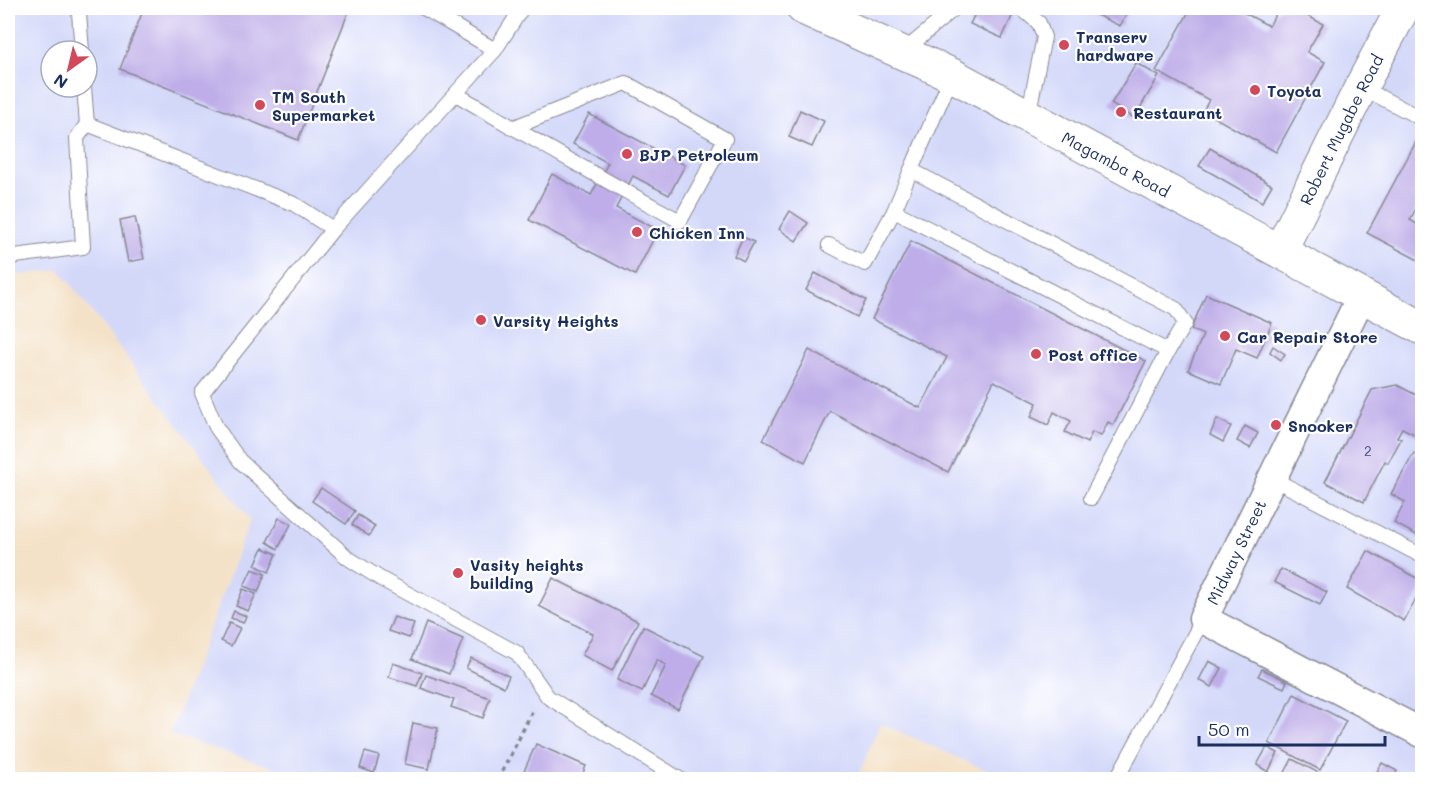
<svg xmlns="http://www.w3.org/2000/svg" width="1430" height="787" viewBox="0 0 1430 787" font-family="Mali,sans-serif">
  <rect width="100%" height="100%" fill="#fff"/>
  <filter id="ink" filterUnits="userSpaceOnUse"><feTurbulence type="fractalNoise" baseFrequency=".0167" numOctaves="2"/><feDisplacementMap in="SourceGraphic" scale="12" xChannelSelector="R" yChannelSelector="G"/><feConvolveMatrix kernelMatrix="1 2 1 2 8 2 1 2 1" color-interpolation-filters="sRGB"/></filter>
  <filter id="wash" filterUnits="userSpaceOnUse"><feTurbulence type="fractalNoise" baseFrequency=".008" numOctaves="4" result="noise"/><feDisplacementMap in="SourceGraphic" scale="24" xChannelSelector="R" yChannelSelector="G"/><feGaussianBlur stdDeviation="1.35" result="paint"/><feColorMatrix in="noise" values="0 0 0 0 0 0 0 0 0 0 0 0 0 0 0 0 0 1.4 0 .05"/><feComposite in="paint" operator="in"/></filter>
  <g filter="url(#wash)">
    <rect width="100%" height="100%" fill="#f4e2c8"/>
    <path fill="#d3d8f9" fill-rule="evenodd" d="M8,8H1422V779H1006L880,723L857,779L310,780L170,734L250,520L60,270L8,276ZM51,51H87V87H51Z"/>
    <g id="blocks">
      <g fill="#beade8">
        <polygon points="144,8 350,8 298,140 120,69"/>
        <polygon points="978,8 1016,8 1002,38 970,24"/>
        <polygon points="1082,8 1130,8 1120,26"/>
        <polygon points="1191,8 1235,8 1269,26 1279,8 1292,8 1323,24 1307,52 1325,62 1276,152 1203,111 1209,100 1156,71"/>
        <polygon points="1136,63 1159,76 1134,118 1111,104"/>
        <polygon points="800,110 824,121 812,147 789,137"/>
        <polygon points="589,114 685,165 669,195 633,176 616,208 658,230 635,275 529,220 552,174 591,195 608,163 573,144"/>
        <polygon points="1418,138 1422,141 1422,197 1410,220 1422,227 1422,262 1367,233"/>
        <polygon points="1210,148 1272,185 1262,202 1199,166"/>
        <polygon points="790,211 808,223 796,241 779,229"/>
        <polygon points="135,217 144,259 128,262 120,220"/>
        <polygon points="743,237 754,242 744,261 734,256"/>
        <polygon points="911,241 1146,361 1113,425 1108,422 1101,436 1092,432 1087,443 1065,432 1071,421 1054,412 1048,425 1031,417 1037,403 994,381 948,472 830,411 805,462 763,440 809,350 920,408 947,357 872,319"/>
        <polygon points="815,273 866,300 857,317 806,290"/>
        <polygon points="1206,294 1272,323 1257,358 1236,349 1221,384 1188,370 1203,335 1191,329"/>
        <polygon points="1273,346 1285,354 1281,360 1270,352"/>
        <polygon points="1397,385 1422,398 1422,438 1402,428 1397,437 1401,439 1388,463 1385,461 1364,502 1325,482 1372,390"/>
        <polygon points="1217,419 1231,426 1223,442 1210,435"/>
        <polygon points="1245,426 1258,433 1250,448 1237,441"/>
        <polygon points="1414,453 1422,458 1422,538 1394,523 1405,502 1391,494"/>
        <polygon points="321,488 355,511 346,524 312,501"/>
        <polygon points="358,515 375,526 369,536 352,525"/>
        <polygon points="279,518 291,524 278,549 267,542"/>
        <polygon points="263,548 277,554 269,572 255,565"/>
        <polygon points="1368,551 1422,581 1422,587 1404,621 1347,589"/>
        <polygon points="252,569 265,574 258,592 244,586"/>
        <polygon points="1281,569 1327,592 1320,605 1274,582"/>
        <polygon points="553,578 638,621 612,671 582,655 593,634 539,606"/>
        <polygon points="243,589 256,594 248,611 236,606"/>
        <polygon points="234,611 246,616 243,623 231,618"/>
        <polygon points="394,617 414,624 409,638 388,631"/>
        <polygon points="229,623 240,628 231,646 221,641"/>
        <polygon points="426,623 463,639 449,674 412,659"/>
        <polygon points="643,626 704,656 678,709 651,696 666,665 657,660 642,692 617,680"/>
        <polygon points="471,658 509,676 504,687 466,668"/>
        <polygon points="1209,661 1222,668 1212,687 1199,680"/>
        <polygon points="393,663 422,673 417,686 389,677"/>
        <polygon points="1262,669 1287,681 1284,688 1258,676"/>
        <polygon points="426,675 490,698 483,718 451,707 454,700 421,688"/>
        <polygon points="1294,694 1346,721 1320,770 1269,743"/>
        <polygon points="413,723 438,728 429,769 405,764"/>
        <polygon points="536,744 586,766 580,780 520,780"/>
        <polygon points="1267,747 1278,753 1268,772 1257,765"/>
        <polygon points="365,752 379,756 374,773 360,768"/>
        <polygon points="1292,759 1319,773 1316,780 1281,780"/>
        <polygon points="1382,763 1397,771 1392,780 1384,780 1375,775"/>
      </g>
    </g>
  </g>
  <g filter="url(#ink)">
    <use href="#blocks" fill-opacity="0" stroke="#888893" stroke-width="1.5"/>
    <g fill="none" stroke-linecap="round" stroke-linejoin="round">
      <g stroke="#888893" stroke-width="16">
        <g id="service">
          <polyline points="424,8 495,50"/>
          <polyline points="522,8 495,50 333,229 202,393 216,427 240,461 348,558 381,579 517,653 548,697 681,780"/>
          <polyline points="1021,8 1039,23 1044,37 1028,116"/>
          <polyline points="82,51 79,13 82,8"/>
          <polyline points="904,51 955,8"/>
          <polyline points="952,75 911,170 1176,309 1185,323 1168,351 1091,498"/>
          <polyline points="84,87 87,124 294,204 333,229"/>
          <polyline points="1361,87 1422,119"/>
          <path d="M456,94C530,138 604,180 680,221L725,139L626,83L512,128"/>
          <polyline points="894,211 1168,351"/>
          <polyline points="829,245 865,264 894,211 911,170"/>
          <polyline points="8,257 83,247 77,138 87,124"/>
          <polyline points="1273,479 1422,556"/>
          <polyline points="1116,780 1203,619"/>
        </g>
      </g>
      <g stroke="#888893" stroke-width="31">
        <polyline id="minor" points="1362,295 1203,619 1422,733"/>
      </g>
      <g stroke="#888893" stroke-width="35">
        <g id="primary">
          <path id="s1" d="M1280,251L1361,87L1403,8"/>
        </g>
      </g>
      <g stroke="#888893" stroke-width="35">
        <g id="trunk">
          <path id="s2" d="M803,8L952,75L1422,328"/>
        </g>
      </g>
      <polyline stroke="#888893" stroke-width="4" stroke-dasharray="4.5 4.5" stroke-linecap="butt" points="498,780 534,708"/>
      <use href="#service" stroke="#fff" stroke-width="14"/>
      <use href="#minor" stroke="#fff" stroke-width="28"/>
      <use href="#primary" stroke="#fff" stroke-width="33"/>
      <use href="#trunk" stroke="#fff" stroke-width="33"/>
    </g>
  </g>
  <g fill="#d1495b" stroke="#fff" stroke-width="2">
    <circle cx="1064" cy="45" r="6"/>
    <circle cx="1255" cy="90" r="6"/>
    <circle cx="260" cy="105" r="6"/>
    <circle cx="1121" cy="112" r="6"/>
    <circle cx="627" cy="154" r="6"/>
    <circle cx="637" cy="232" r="6"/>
    <circle cx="481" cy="320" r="6"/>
    <circle cx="1225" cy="336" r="6"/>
    <circle cx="1036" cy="354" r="6"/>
    <circle cx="1276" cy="425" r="6"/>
    <circle cx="458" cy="573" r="6"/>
  </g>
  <g text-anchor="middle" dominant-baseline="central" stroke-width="4.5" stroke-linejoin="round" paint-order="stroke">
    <g font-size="14" fill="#444e80">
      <text x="1368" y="450">2</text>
    </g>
    <g font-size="16" font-weight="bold" fill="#1b2f5e" stroke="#fff" text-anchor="start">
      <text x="1076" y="36">Transerv<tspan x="1076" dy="18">hardware</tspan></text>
      <text x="1267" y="90">Toyota</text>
      <text x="272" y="96">TM South<tspan x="272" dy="18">Supermarket</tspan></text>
      <text x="1133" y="112">Restaurant</text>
      <text x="639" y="154">BJP Petroleum</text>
      <text x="649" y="232">Chicken Inn</text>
      <text x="493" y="320">Varsity Heights</text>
      <text x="1237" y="336">Car Repair Store</text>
      <text x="1048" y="354">Post office</text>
      <text x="1288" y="425">Snooker</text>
      <text x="470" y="564">Vasity heights<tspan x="470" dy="18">building</tspan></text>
    </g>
    <g font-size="16" fill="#1b2f5e" stroke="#fff">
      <text stroke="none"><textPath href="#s1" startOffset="136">Robert Mugabe Road</textPath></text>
      <text stroke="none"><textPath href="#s2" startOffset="350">Magamba Road</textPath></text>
      <text transform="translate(1236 552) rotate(-64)">Midway Street</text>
    </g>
  </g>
  <rect width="1430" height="787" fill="none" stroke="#fff" stroke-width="30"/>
  <g transform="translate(69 69) rotate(214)"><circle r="28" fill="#ffffff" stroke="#a4acbf" stroke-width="1.5"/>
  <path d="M0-4.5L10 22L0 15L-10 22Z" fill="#d1495b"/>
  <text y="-9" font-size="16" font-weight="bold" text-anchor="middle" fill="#1b2f5e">N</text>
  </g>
  <path d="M1199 736v9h186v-9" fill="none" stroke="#1b2f5e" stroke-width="3"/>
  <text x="1208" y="736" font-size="18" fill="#1b2f5e" stroke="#ffffff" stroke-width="4.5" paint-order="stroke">50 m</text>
</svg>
